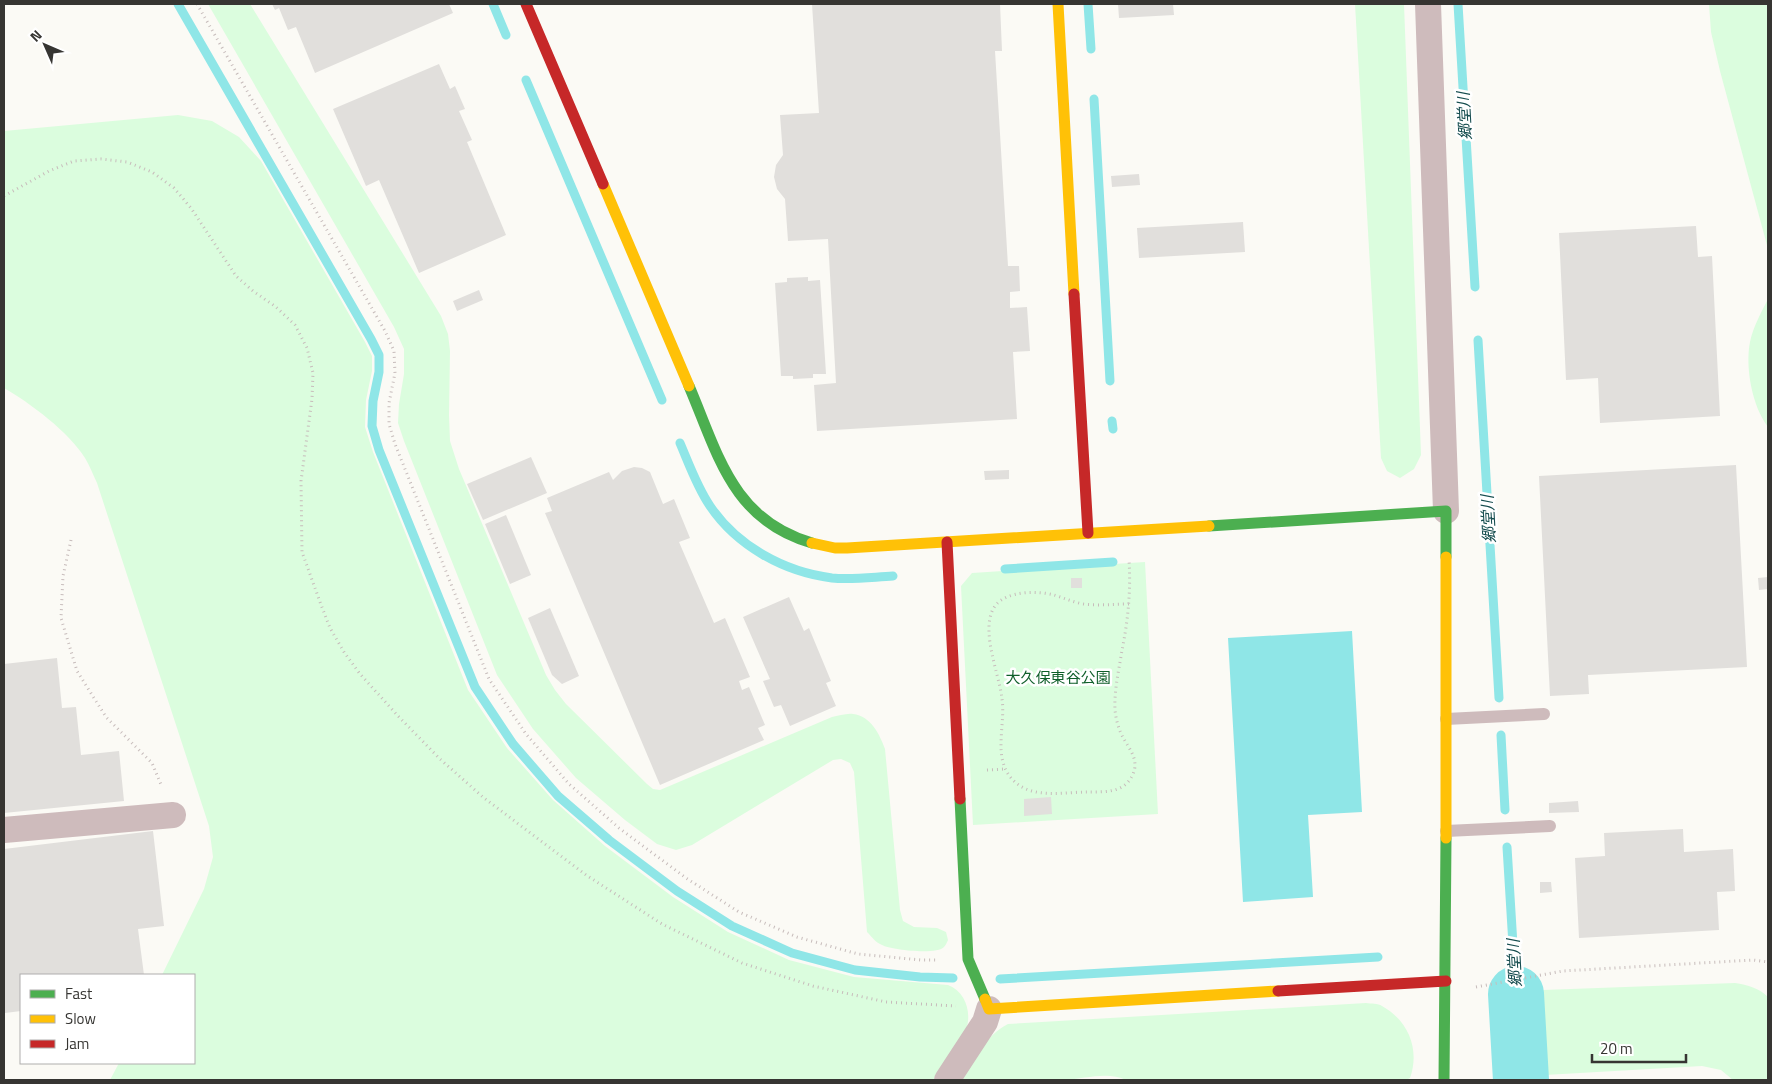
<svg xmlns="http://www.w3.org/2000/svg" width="1772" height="1084" font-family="'Titillium Web','Noto Sans JP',sans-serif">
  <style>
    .green { fill: #dbfdde }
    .water { fill: #8fe6e7 }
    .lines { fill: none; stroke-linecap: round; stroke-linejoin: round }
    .stream { stroke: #8fe6e7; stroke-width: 9 }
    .river { stroke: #8fe6e7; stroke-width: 56 }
    .building { fill: #e1dfdc }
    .path { stroke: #c7bcbb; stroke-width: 3; stroke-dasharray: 1 4; stroke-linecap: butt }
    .lane { stroke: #cebbbc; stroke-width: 12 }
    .street { stroke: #cebbbc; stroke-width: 26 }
    .fast { stroke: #4caf50; stroke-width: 11 }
    .slow { stroke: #ffc107; stroke-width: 11 }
    .jam { stroke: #c62828; stroke-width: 11 }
    .labels { text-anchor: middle; stroke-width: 5; stroke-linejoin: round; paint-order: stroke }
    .park-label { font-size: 15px; fill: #0f5f2a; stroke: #fff }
    .water-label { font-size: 16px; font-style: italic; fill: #164d4f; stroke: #fff }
  </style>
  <rect width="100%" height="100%" fill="#fbfaf5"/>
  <!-- green -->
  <g class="green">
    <path d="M208,4H250L441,316L448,334L450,351L449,415L450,441L459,469L546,675L555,690L566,704L647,784L653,789L660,790L832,717C838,716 847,713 853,714C871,716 880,735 885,749L900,910L903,921L914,927L937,928L946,932L948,940C947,942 946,945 944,947C937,955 891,950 882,945C875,942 872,937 867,932L854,772L850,763L841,759L833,760L692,845L676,850L657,844L625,820L576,778L533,729L497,675L404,441L398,423L399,404L404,374V349L394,327Z"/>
    <path d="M1355,4H1404L1421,455L1414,469L1400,478L1387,471L1381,458Z"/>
    <path d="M1709,4H1768V249L1720,71L1711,32Z"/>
    <path d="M178,115L212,121L239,137L261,161L365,342L372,356V371L366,400L365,427L373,452L468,690L507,748L553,800L605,846L673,897L728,932L789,960L854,977L948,985C966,992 972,1013 966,1030L933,1080H110L119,1063H194V975H162L204,889L213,857L209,826L97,483C93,475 90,466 85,458C69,432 30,403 4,388V131Z"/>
    <path d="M1768,299V427C1752,406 1745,367 1750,342C1753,327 1761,313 1768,299Z"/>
    <path d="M1145,562L1158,814L973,825L961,586L972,573Z"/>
    <path d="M1735,983C1748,985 1759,988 1768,997V1080H1733L1721,1070L1702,1066L1545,1075L1534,1070L1528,1060L1525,1008L1531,997L1543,990Z"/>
    <path d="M1366,1003C1371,1004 1378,1003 1382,1006C1409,1021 1420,1050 1410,1078L1406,1080H1126C1108,1071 1084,1079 1065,1080C1030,1082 995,1080 961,1080C974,1060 986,1035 1008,1024Z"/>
  </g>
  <!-- water -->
  <path class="water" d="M1352,631L1362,812L1308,815L1313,897L1243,902L1228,638Z"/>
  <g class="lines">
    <!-- stream -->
    <g class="stream">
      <path d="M178,4L371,339L379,355V372L373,401L372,426L379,450L475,687L513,744L558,796L609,840L677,891L732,926L792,953L855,970L920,977L953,978"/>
      <path d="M493,4L506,35"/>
      <path d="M1088,4L1091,49"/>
      <path d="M1458,4L1475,287"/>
      <path d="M526,80L662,400"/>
      <path d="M1094,99L1110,381"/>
      <path d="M1478,340L1499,698"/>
      <path d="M1112,421L1113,429"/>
      <path d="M680,443C689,464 697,487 710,506C737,546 784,572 832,578C852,580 873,577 893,576"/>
      <path d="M1005,569L1113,562"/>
      <path d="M1501,735L1505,810"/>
      <path d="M1507,847L1516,994"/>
      <path d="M1000,979L1378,957"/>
    </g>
    <!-- river -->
    <path class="river" d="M1516,994L1521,1080"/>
  </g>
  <!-- building -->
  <g class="building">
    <path d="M272,4H449L453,13L315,73L296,27L288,30L279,8L275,10Z"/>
    <path d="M812,4H1000L1002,51H995L1008,266H1019L1020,291L1010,292V308L1027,307L1030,351L1013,352L1017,419L817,431L814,385L836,383L828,239L788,241L785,199L777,189L774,177L776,165L783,155L780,115L819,113Z"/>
    <path d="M1118,4H1173L1174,15L1119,18Z"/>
    <path d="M439,64L450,89L455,86L465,109L459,111L472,140L467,142L506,235L419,273L379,180L366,186L333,109Z"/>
    <path d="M1139,174L1140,185L1112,187L1111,176Z"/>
    <path d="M1243,222L1245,252L1139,258L1137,228Z"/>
    <path d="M1696,226L1698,257L1712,256L1720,416L1600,423L1598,378L1566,380L1559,233Z"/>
    <path d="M808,277V281L820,280L826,374H813V378L793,379V376H781L775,283L787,282V278Z"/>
    <path d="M479,290L483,300L457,311L453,301Z"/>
    <path d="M531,457L547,493L483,520L467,484Z"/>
    <path d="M1736,465L1747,667L1588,675L1589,694L1550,696L1539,476Z"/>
    <path d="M634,467L642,468L650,472L663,504L674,499L690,538L679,542L714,623L725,618L750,677L739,681L742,690L749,687L765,725L758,728L764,740L660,785L545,513L552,511L547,498L609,472L613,480L622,471Z"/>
    <path d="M1009,470V479L985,480L984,471Z"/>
    <path d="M506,515L531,575L510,584L485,524Z"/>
    <path d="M1768,577V589L1759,590L1758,578Z"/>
    <rect x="1071" y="578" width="11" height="10"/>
    <path d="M789,597L804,631L809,628L831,681L826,683L836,706L790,726L781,705L774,707L763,681L770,679L743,617Z"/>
    <path d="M550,608L579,676L562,684L552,675L528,618Z"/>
    <path d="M57,658L62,708L76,707L81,755L119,751L124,801L4,813V664Z"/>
    <path d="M1051,797L1052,814L1024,816V799Z"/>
    <path d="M1578,801L1579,812L1549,813V803Z"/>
    <path d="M1683,829L1684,852L1733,849L1735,891L1717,892L1719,930L1579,938L1575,858L1605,856L1604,833Z"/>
    <path d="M153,831L164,926L138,929L144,975H21V1011L5,1013L4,849Z"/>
    <path d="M1540,882H1551L1552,892L1540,893Z"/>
  </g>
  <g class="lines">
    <!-- path -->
    <g class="path">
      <path d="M197,4L385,331L394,351L395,373L389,403V424L395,444L489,679L526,734L569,784L619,828L686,878L739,912L797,937L858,954L921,960H938"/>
      <path d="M4,196L49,171L74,161L101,159L127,162L152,172L174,188L191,208L236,276L253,291L276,307L295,325L307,348L313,373L312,399L301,481L302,552L320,602L330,628L344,652L360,674L399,717L440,759L484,798L586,875L662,924L742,963L813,986L886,1002L956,1006"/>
      <path d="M71,540L63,576L61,618L77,671L106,717L152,763L162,787"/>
      <path d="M1129,604C1113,604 1098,606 1083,604C1073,602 1064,598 1054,595C1039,591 1017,591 1003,599C973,616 1000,674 1002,699C1006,727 991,760 1015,782C1034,799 1064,792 1088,792C1105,792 1125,793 1133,774C1139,760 1130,750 1124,739C1119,731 1116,720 1115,710C1114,690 1119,670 1122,650C1128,621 1131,590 1129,560"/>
      <path d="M987,770L1005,769"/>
      <path d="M1476,987L1563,971L1753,960L1768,962"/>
    </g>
    <!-- lane -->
    <g class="lane">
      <path d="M1446,719L1544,714"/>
      <path d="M1446,831L1550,826"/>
    </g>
    <!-- street -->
    <g class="street">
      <path d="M1428,4L1446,511"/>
      <path d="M4,830L173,815"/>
      <path d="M947,1080L985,1022L989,1009"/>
    </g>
    <!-- fast -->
    <g class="fast">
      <path d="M689,386C718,454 732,520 812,543"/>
      <path d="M1209,526L1446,511V557"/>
      <path d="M960,799L968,959L985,999"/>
      <path d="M1444,1080L1446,838"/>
    </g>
    <!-- slow -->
    <g class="slow">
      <path d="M1058,4L1074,294"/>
      <path d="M603,184L689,386"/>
      <path d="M812,543L835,548H847L1209,526"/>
      <path d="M1446,557V838"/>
      <path d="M985,999L989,1009L1278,991"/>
    </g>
    <!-- jam -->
    <g class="jam">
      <path d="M526,4L603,184"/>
      <path d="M1074,294L1088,533"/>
      <path d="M947,542L960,799"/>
      <path d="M1278,991L1446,981"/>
    </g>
  </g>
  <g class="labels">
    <!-- park labels -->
    <g class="park-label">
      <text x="1058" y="683">大久保東谷公園</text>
    </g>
    <!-- water labels -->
    <g class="water-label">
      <text transform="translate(1464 116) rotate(-93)" y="6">郷堂川</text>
      <text transform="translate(1488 519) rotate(-93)" y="6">郷堂川</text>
      <text transform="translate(1514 963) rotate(-93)" y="6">郷堂川</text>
    </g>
  </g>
  <!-- border -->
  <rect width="1772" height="1084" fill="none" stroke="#363532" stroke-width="10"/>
  <!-- legend -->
  <rect x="20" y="974" width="175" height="90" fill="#ffffff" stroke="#afaead"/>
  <rect x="30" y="990" width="25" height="8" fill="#4caf50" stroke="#afaead"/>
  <text x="65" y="999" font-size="15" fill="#363532">Fast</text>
  <rect x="30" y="1015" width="25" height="8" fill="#ffc107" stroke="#afaead"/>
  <text x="65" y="1024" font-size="15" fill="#363532">Slow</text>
  <rect x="30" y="1040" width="25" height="8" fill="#c62828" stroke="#afaead"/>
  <text x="65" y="1049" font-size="15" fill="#363532">Jam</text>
  <!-- north arrow -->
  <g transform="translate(45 45) rotate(315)" stroke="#ffffff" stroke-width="4" paint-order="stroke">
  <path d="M0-4L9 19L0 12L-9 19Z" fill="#363532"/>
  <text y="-8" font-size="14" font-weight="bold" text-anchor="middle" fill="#363532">N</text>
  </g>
  <!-- scale -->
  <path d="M1592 1054v8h94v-8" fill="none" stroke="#363532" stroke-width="2.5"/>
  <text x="1600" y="1054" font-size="15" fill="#363532" stroke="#ffffff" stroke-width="4" paint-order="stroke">20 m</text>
</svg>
